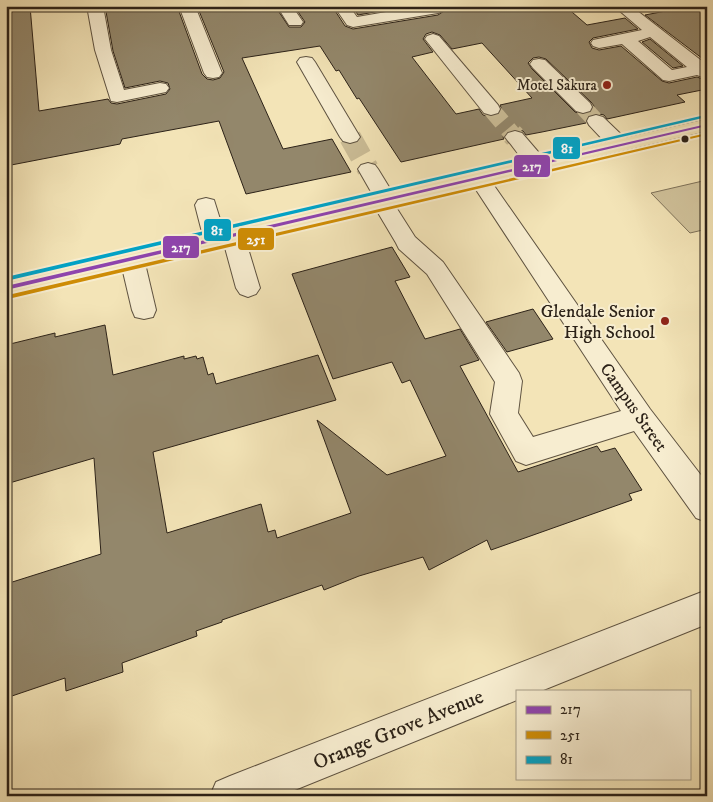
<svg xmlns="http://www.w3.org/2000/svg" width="713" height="802" font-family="'IM FELL DW Pica',serif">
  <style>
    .green { fill: #d1c39c; stroke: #7e725a }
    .building { fill: #93876b; stroke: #2c2218; fill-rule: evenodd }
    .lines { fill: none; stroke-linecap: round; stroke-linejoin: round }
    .minor-tunnel-far1 { stroke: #cbbd97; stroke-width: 17; stroke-dasharray: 17 9; stroke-linecap: butt }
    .minor-tunnel { stroke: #cbbd97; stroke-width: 22; stroke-dasharray: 22 11; stroke-linecap: butt }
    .minor-casing { stroke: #5e5240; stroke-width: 2 }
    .major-casing { stroke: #2c2218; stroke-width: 2 }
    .minor { fill: #f7edd0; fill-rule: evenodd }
    .major { fill: #f3e4b7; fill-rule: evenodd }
    .bus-1-casing { stroke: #f7edd0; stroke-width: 4 }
    .bus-2-casing { stroke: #f7edd0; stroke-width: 4 }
    .bus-3-casing { stroke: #f7edd0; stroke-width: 4 }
    .bus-1 { fill: #8e44ad; fill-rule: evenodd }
    .bus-2 { fill: #ce8c05; fill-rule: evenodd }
    .bus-3 { fill: #02a2c5; fill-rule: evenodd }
    .poi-dot { fill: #8f2418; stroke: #f7edd0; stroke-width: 2 }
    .bus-dot { fill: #2c2218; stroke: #f7edd0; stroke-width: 2 }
    .labels { text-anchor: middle; stroke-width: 4; stroke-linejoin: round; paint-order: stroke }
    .far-poi-label { font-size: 15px; fill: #2c2218; stroke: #f7edd0; text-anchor: end }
    .poi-label { font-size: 18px; fill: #2c2218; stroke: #f7edd0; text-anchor: end }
    .street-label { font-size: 18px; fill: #2c2218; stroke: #f7edd0 }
    .near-street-label { font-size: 21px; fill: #2c2218; stroke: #f7edd0 }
    .line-badge { stroke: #f7edd0; stroke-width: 2 }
    .badge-label { font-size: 14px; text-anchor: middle; font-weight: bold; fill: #fff }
  </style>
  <rect width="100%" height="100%" fill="#f3e4b7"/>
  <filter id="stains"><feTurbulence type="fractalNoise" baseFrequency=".004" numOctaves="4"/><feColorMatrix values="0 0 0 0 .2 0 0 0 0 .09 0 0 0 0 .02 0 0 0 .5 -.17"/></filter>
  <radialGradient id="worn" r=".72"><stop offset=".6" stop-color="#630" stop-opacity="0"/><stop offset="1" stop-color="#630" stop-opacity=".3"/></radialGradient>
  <!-- green -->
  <path class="green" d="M707,180V229L690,233L651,193Z"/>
  <!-- building -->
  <g class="building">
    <path d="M6,6H30L39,111L108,99L111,103L117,104L166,94L170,89L168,83L160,81L125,88L113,51L105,6H177L202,74L207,79L213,80L220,78L224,72L197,6H275L289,27H301L305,22L294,6H332L345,26L353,29L438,15L447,9V6H565L587,25L625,18L638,29L593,38L589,42L592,48L599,50L621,46L662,81L669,83L697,77L707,81V89L677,95L685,102L607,119L604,115L595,113L587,116L586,123L542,132L526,135L523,131L514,129L506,132L503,137L504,139L401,162L359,98L357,99L339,70L336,71L320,46L242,58L283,149L332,139L351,172L246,194L219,121L122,139L120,144L6,166ZM432,32L440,35L452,49L482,43L532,98L500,105L502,110L500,114L492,117L483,115L479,109L456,114L412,57L433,52L423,39L426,34ZM539,57L546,59L591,102L594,106L592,112L584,115L575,112L532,69L528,63L533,58Z"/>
    <path d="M352,6H408L358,15Z"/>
    <path d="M692,6H707V62L645,15Z"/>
    <path d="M650,39L683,66L673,68L642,42Z"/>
    <path d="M392,247L410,277L395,281L425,339L460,329L479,360L460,366L518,472L597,446L601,452L615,448L642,490L629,494L632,500L491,550L487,540L429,570L423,557L359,576L324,590L322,585L222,620V622L196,631L197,636L122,663L123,672L66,691L65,678L6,698V584L101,554L94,458L6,484V345L55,333V337L105,325L113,375L184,356V359L196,356L197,359L203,357L208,375L213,373L216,384L318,355L336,400L153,452L167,533L261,504L268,532L275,530L277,538L351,513L317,420L387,475L446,456L410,380L402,383L392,362L333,379L292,274Z"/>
    <path d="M533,309L553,339L507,352L486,322Z"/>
  </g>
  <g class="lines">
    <!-- minor-tunnel-far1 -->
    <g class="minor-tunnel-far1">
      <path d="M583,107L596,121"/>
      <path d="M491,109L513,135"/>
    </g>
    <!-- minor-tunnel -->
    <g class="minor-tunnel">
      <path d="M512,134L515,137"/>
      <path d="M350,137L368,169"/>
    </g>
    <defs>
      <g id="minor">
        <path d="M87,6H103L111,50L124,90L160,83L166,84L169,88L166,92L117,102L111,101L95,50Z"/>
        <path d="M179,6H195L222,73L219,77L213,78L207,77L204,73Z"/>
        <path d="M277,6H292L303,22L301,25H289Z"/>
        <path d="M334,6H349L357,17L421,6H444L446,8L443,11L438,13L353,27L347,25Z"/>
        <path d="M614,6H631L707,65V79L697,75L669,81L663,80L622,44L599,48L593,46L591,43L593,40L642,30ZM650,37L687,67L672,70L638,41Z"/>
        <path d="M433,34L439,36L498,105L500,109L498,113L491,115L484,113L425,39L427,36Z"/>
        <path d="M306,57L312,58L315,62L360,137L357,141L350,143L343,141L340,137L297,62L300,58Z"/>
        <path d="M539,59L545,60L590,103L592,107L590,111L583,113L576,111L533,68L530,64L533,60Z"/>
        <path d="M596,115L603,117L628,141L631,145L628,149C611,153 600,136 589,125L587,121L589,117Z"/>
        <path d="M515,131L522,133L546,161L549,165L546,169C528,174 519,153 508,141L505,137L508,133Z"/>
        <path d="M368,163L375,165L378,169L397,200L394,204L415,237L443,262L519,373L522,381L518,413L533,437L621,411L469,179L472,174L479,173L486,174L650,409L707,483V522L696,518L634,431L526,465L516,461L490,414L495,382L427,274L399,249L396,243L371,201L374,197L358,169L361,165Z"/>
        <path d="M206,198L214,200L224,232L233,227L241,230L244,235L260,288L256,294L248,297L240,294L236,288L224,244L215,248L207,245L204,240L195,205L198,200Z"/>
        <path d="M132,251L140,253L144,259L156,310L153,317L144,319L135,317L132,310L120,259L124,253Z"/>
        <path d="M707,590V624L541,691H517V700L280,796H210L216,782L230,776Z"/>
      </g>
      <path id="major" d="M707,119V131L6,297V279Z"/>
    </defs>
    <!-- minor casing -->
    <use href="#minor" class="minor-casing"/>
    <!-- major casing -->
    <use href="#major" class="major-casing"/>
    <!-- minor -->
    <use href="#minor" class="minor"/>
    <!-- major -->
    <use href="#major" class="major"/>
    <defs>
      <path id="bus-1" d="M707,124V126L6,290V286Z"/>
      <path id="bus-2" d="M707,133V135L8,299H6V295H8Z"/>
      <path id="bus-3" d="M705,115H707V117L6,281V277Z"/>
    </defs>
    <!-- bus-1 casing -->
    <use href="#bus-1" class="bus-1-casing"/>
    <!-- bus-2 casing -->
    <use href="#bus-2" class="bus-2-casing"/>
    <!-- bus-3 casing -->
    <use href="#bus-3" class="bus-3-casing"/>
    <!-- bus-1 -->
    <use href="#bus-1" class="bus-1"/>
    <!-- bus-2 -->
    <use href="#bus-2" class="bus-2"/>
    <!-- bus-3 -->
    <use href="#bus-3" class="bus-3"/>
  </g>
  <!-- markers -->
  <g class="poi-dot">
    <circle cx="607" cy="85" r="5"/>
    <circle cx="665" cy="321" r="5"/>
  </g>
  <circle class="bus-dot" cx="685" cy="139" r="4.5"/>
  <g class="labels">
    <!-- far-poi labels -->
    <g class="far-poi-label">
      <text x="597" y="90">Motel Sakura</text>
    </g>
    <!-- poi labels -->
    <g class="poi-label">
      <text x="655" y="317">Glendale Senior<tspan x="655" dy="21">High School</tspan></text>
    </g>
    <!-- street labels -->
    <g class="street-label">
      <text transform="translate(634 407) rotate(55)" y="6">Campus Street</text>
    </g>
    <!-- near-street labels -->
    <g class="near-street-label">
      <text transform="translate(398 729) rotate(-22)" y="7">Orange Grove Avenue</text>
    </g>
  </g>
  <g class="line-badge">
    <rect x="552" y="136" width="29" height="24" rx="5" fill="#02a2c5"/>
    <rect x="513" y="154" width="38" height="24" rx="5" fill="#8e44ad"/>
    <rect x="203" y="218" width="29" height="24" rx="5" fill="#02a2c5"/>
    <rect x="237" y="227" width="38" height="24" rx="5" fill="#ce8c05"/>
    <rect x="162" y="235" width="38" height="24" rx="5" fill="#8e44ad"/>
  </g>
  <g class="badge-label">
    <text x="567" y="153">81</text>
    <text x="532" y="171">217</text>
    <text x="217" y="235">81</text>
    <text x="256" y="244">251</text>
    <text x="181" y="252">217</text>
  </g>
  <!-- margin -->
  <rect width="713" height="802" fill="none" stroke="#f3e4b7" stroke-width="25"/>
  <rect x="8" y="8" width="698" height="787" fill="none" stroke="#2c2218" stroke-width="2.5"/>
  <rect x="12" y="12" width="688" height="777" fill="none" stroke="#2c2218"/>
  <!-- legend -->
  <rect x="516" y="690" width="175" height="90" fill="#f7edd0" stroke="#a69c86"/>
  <rect x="526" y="706" width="25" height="8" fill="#8e44ad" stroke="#a69c86"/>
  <text x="560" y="714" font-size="15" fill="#2c2218">217</text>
  <rect x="526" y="731" width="25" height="8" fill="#ce8c05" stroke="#a69c86"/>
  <text x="560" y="740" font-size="15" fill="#2c2218">251</text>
  <rect x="526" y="756" width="25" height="8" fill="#02a2c5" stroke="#a69c86"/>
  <text x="560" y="764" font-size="15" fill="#2c2218">81</text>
  <rect width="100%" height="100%" filter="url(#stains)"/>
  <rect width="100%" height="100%" fill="url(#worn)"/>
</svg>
